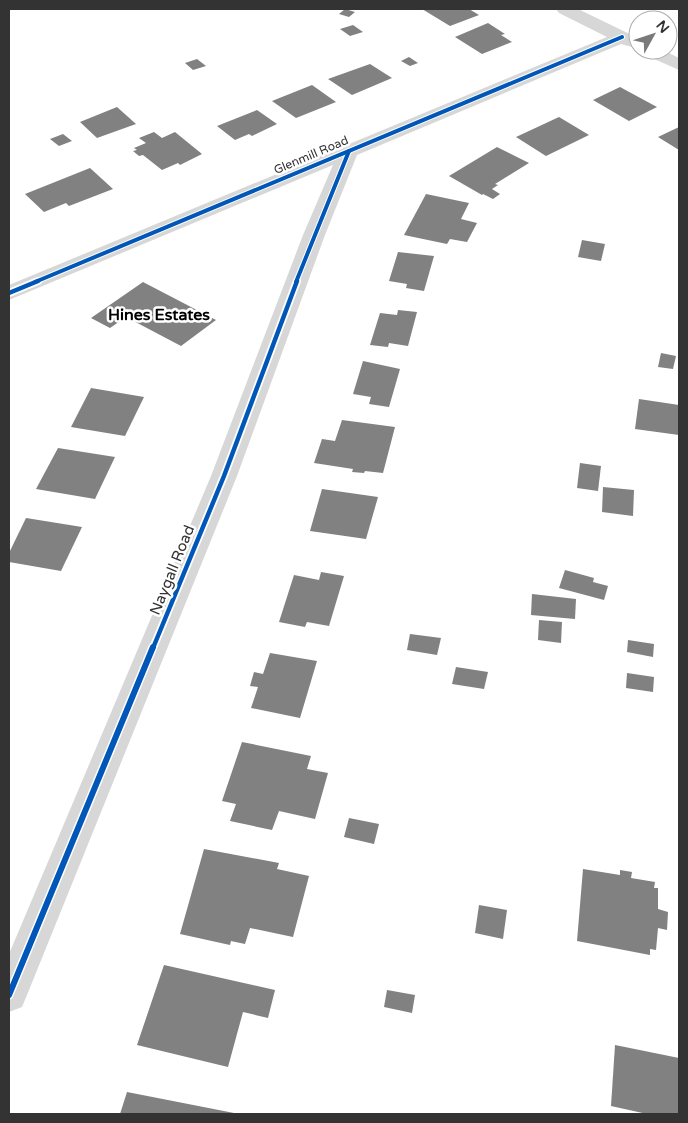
<svg xmlns="http://www.w3.org/2000/svg" width="688" height="1123" font-family="'Varela Round',sans-serif">
  <style>
    .building { fill: #818181 }
    .lines { fill: none; stroke-linecap: round; stroke-linejoin: round }
    .minor { fill: #d7d7d7; fill-rule: evenodd }
    .cycleway-far2-casing { stroke: #fff; stroke-width: 6 }
    .cycleway-far1-casing { stroke: #fff; stroke-width: 8 }
    .cycleway-casing { stroke: #fff; stroke-width: 9 }
    .cycleway-far2 { stroke: #0057b8; stroke-width: 4 }
    .cycleway-far1 { stroke: #0057b8; stroke-width: 4.5 }
    .cycleway { stroke: #0057b8; stroke-width: 6 }
    .labels { text-anchor: middle; stroke-width: 5; stroke-linejoin: round; paint-order: stroke }
    .far-street-label { font-size: 12px; fill: #333; stroke: #fff }
    .street-label { font-size: 15px; fill: #333; stroke: #fff }
    .neighbourhood-label { font-size: 16px; font-weight: bold; fill: #000; stroke: #fff }
  </style>
  <rect width="100%" height="100%" fill="#fff"/>
  <!-- building -->
  <g class="building">
    <path d="M345,9L355,12L349,17L339,14Z"/>
    <path d="M422,9H469L479,15L450,26Z"/>
    <path d="M488,23L505,34L501,35L512,42L482,54L455,37Z"/>
    <path d="M353,25L363,32L350,36L340,29Z"/>
    <path d="M409,57L418,63L410,66L401,61Z"/>
    <path d="M197,59L206,66L193,70L185,63Z"/>
    <path d="M370,64L392,78L352,95L328,79Z"/>
    <path d="M312,85L336,102L296,118L272,101Z"/>
    <path d="M620,87L657,107L629,121L593,100Z"/>
    <path d="M117,107L136,124L97,138L80,122Z"/>
    <path d="M257,110L277,124L252,136L249,134L235,140L217,126Z"/>
    <path d="M559,117L589,135L546,156L516,137Z"/>
    <path d="M679,127V150L658,137Z"/>
    <path d="M154,132L162,138L175,132L202,154L180,165L178,163L162,170L143,155L139,156L133,151L137,150L134,148L146,143L139,138Z"/>
    <path d="M63,134L72,141L59,146L50,139Z"/>
    <path d="M497,147L529,163L495,184L498,185L492,189L500,194L493,199L483,194L482,195L449,176Z"/>
    <path d="M90,168L113,189L69,206L66,203L44,212L25,194Z"/>
    <path d="M426,194L469,203L461,219L477,223L467,242L450,239L447,244L404,235Z"/>
    <path d="M582,240L605,244L601,261L578,257Z"/>
    <path d="M398,252L434,256L424,291L406,288L407,284L389,281Z"/>
    <path d="M143,282L216,320L181,346L126,317L110,328L91,318Z"/>
    <path d="M398,310L417,312L408,346L389,343L388,347L370,345L380,313L397,315Z"/>
    <path d="M661,353L676,356L673,369L658,367Z"/>
    <path d="M363,361L400,369L389,407L369,404L371,397L353,394Z"/>
    <path d="M91,388L144,397L125,436L71,427Z"/>
    <path d="M639,399L679,405V435L635,429Z"/>
    <path d="M342,420L395,427L383,473L365,471L364,473L352,472L353,469L314,463L322,439L335,441Z"/>
    <path d="M58,448L115,457L95,499L36,489Z"/>
    <path d="M580,463L601,466L598,491L577,488Z"/>
    <path d="M603,487L634,490L633,516L602,512Z"/>
    <path d="M322,489L378,497L366,539L310,531Z"/>
    <path d="M26,518L82,527L61,571L9,562V553Z"/>
    <path d="M565,570L594,578L593,582L608,586L604,600L559,588Z"/>
    <path d="M321,572L344,576L329,626L307,622L305,627L279,622L294,575L319,580Z"/>
    <path d="M532,594L576,599L575,619L531,615Z"/>
    <path d="M539,620L562,622L561,643L538,640Z"/>
    <path d="M410,634L441,638L437,655L407,650Z"/>
    <path d="M628,640L654,644L653,657L627,652Z"/>
    <path d="M270,653L317,661L300,718L251,708L258,687L250,686L254,672L263,674Z"/>
    <path d="M456,667L488,672L484,689L452,684Z"/>
    <path d="M627,673L654,677L653,692L626,688Z"/>
    <path d="M242,742L311,756L307,769L328,773L315,819L279,811L272,830L230,821L236,804L222,801Z"/>
    <path d="M349,818L379,824L374,844L344,837Z"/>
    <path d="M204,849L279,863L277,869L309,876L293,937L250,928L245,944L231,941L230,945L180,934Z"/>
    <path d="M583,869L620,875V870L632,872L631,878L655,882L654,888H658V909L668,912L667,930L658,928L656,950L650,949V955L577,941Z"/>
    <path d="M479,905L507,910L503,939L475,933Z"/>
    <path d="M164,965L275,990L268,1018L243,1012L228,1067L137,1045Z"/>
    <path d="M387,990L415,995L412,1013L384,1007Z"/>
    <path d="M615,1045L679,1058V1114H647L611,1106Z"/>
    <path d="M127,1092L234,1113V1114H120Z"/>
  </g>
  <g class="lines">
    <!-- minor -->
    <g class="minor">
      <path d="M556,9H578L638,38V46L632,47L621,44L357,155L325,235L237,476L27,995L22,1007L9,1012V954L211,476L303,235L333,165L9,300V285L607,37L559,13Z"/>
      <path d="M640,50H663L679,58V70L643,54Z"/>
    </g>
    <defs>
      <g id="cycleway-far2">
        <path d="M35,282L622,37"/>
        <path d="M296,282L349,151"/>
      </g>
      <g id="cycleway-far1">
        <path d="M9,293L38,281"/>
        <path d="M153,648L224,476L297,281"/>
      </g>
      <path id="cycleway" d="M9,995L153,647"/>
    </defs>
    <!-- cycleway-far2 casing -->
    <use href="#cycleway-far2" class="cycleway-far2-casing"/>
    <!-- cycleway-far1 casing -->
    <use href="#cycleway-far1" class="cycleway-far1-casing"/>
    <!-- cycleway casing -->
    <use href="#cycleway" class="cycleway-casing"/>
    <!-- cycleway-far2 -->
    <use href="#cycleway-far2" class="cycleway-far2"/>
    <!-- cycleway-far1 -->
    <use href="#cycleway-far1" class="cycleway-far1"/>
    <!-- cycleway -->
    <use href="#cycleway" class="cycleway"/>
  </g>
  <g class="labels">
    <!-- far-street labels -->
    <g class="far-street-label">
      <text transform="translate(311 155) rotate(-23)" y="4">Glenmill Road</text>
    </g>
    <!-- street labels -->
    <g class="street-label">
      <text transform="translate(172 570) rotate(-68)" y="5">Naygall Road</text>
    </g>
    <!-- neighbourhood labels -->
    <g class="neighbourhood-label">
      <text x="159" y="320">Hines Estates</text>
    </g>
  </g>
  <!-- border -->
  <rect width="688" height="1123" fill="none" stroke="#333333" stroke-width="20"/>
  <!-- north arrow -->
  <g transform="translate(653 35) rotate(50)"><circle r="24" fill="#ffffff" stroke="#adadad"/>
  <path d="M0-4L9 19L0 12L-9 19Z" fill="#7a7a7a"/>
  <text y="-8" font-size="14" font-weight="bold" text-anchor="middle" fill="#333333">N</text>
  </g>
</svg>
